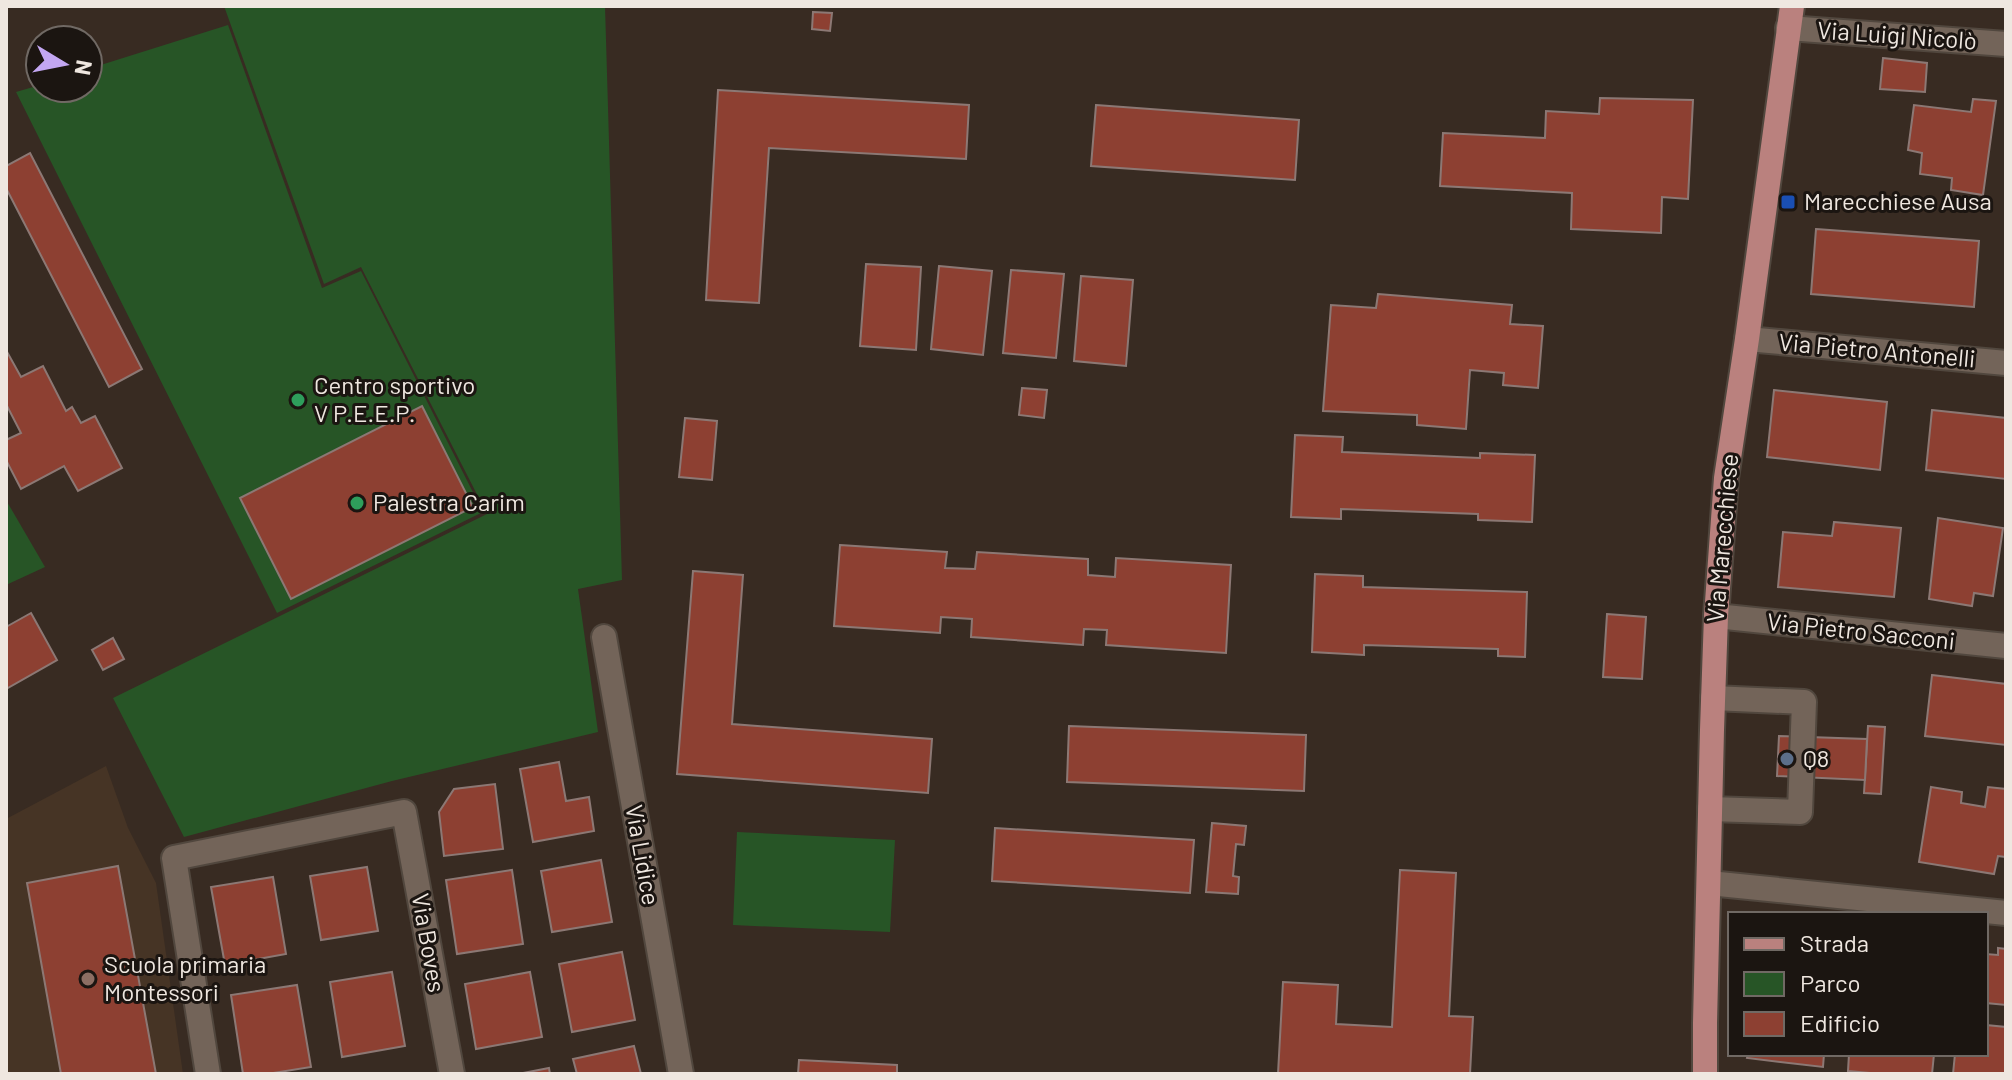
<svg xmlns="http://www.w3.org/2000/svg" width="2012" height="1080" font-family="Barlow,sans-serif">
  <style>
    .built { fill: #463425 }
    .green { fill: #275526 }
    .building { fill: #8d4032; stroke: #8c7874; stroke-width: 2 }
    .lines { fill: none; stroke-linecap: round; stroke-linejoin: round }
    .minor-casing { stroke: #51473e; stroke-width: 28 }
    .major-casing { stroke: #51473e; stroke-width: 28 }
    .minor { stroke: #736459; stroke-width: 24 }
    .major { stroke: #ba817e; stroke-width: 24 }
    .transit-dot { fill: #1a4fb4; stroke: #1b1511; stroke-width: 3 }
    .leisure-dot { fill: #2e9e5b; stroke: #1b1511; stroke-width: 3 }
    .service-dot { fill: #5c6f8a; stroke: #1b1511; stroke-width: 3 }
    .education-dot { fill: #8d6e63; stroke: #1b1511; stroke-width: 3 }
    .labels { text-anchor: middle; stroke-width: 6; stroke-linejoin: round; paint-order: stroke }
    .street-label { font-size: 24px; fill: #efe7e0; stroke: #1b1511 }
    .poi-label { font-size: 24px; fill: #efe7e0; stroke: #1b1511; text-anchor: start }
  </style>
  <rect width="100%" height="100%" fill="#382b22"/>
  <!-- built -->
  <path class="built" d="M106,766L128,828L156,883L183,1074H6V819Z"/>
  <!-- green -->
  <g class="green">
    <path d="M224,6H605L622,580L578,589L598,732L392,781L184,837L113,698L487,514L361,267L324,284Z"/>
    <path d="M228,25L322,288L361,271L483,512L277,613L16,92L40,85V88H88V69Z"/>
    <path d="M6,500L45,567L6,585Z"/>
    <path d="M737,832L895,840L890,932L733,925Z"/>
  </g>
  <!-- building -->
  <g class="building">
    <path d="M813,12L832,13L830,31L812,29Z"/>
    <path d="M1883,58L1927,63L1925,92L1880,89Z"/>
    <path d="M718,90L969,105L966,159L769,148L759,303L706,300Z"/>
    <path d="M1600,98L1693,100L1688,199L1662,197L1661,233L1571,229L1572,193L1440,186L1443,133L1545,138L1546,111L1599,114Z"/>
    <path d="M1973,99L1996,101L1983,195L1951,190L1952,178L1920,174L1922,153L1908,150L1914,105L1971,112Z"/>
    <path d="M1096,105L1299,120L1295,180L1091,166Z"/>
    <path d="M30,153L142,369L109,387L6,188V166Z"/>
    <path d="M1816,229L1979,241L1974,307L1811,294Z"/>
    <path d="M866,264L921,267L916,350L860,346Z"/>
    <path d="M939,266L992,271L983,355L931,349Z"/>
    <path d="M1011,270L1064,274L1056,358L1003,353Z"/>
    <path d="M1081,276L1133,280L1126,366L1074,361Z"/>
    <path d="M1378,294L1512,305L1510,324L1543,326L1538,388L1503,385L1504,373L1470,370L1466,429L1417,425V415L1323,411L1331,305L1376,308Z"/>
    <path d="M6,350L21,377L43,366L66,411L72,407L81,423L95,416L122,468L78,491L64,466L21,489L6,460V440L21,433L6,404Z"/>
    <path d="M1022,388L1047,390L1044,418L1019,415Z"/>
    <path d="M1774,390L1887,402L1880,470L1767,457Z"/>
    <path d="M422,406L473,507L291,599L240,498Z"/>
    <path d="M1932,410L2006,418V479L1926,470Z"/>
    <path d="M685,418L717,421L712,480L679,477Z"/>
    <path d="M1295,435L1343,437L1342,452L1480,458V453L1535,455L1532,522L1478,520V514L1341,509V519L1291,517Z"/>
    <path d="M1938,518L2003,528L1993,596L1974,593L1972,606L1929,599Z"/>
    <path d="M1834,522L1901,528L1894,597L1778,587L1783,532L1832,536Z"/>
    <path d="M840,545L947,552L945,568L975,569L977,552L1088,559V575L1115,577L1116,558L1231,565L1226,653L1106,645L1107,630L1084,629L1083,645L971,637L972,619L941,617L940,633L834,626Z"/>
    <path d="M693,571L743,575L732,724L932,739L928,793L677,774Z"/>
    <path d="M1315,574L1363,576V587L1527,592L1525,657L1498,656V649L1364,645V655L1312,652Z"/>
    <path d="M31,613L57,660L6,689V627Z"/>
    <path d="M1607,614L1646,617L1642,679L1603,677Z"/>
    <path d="M113,638L124,659L103,670L92,650Z"/>
    <path d="M1932,675L2006,684V745L1925,736Z"/>
    <path d="M1069,726L1306,735L1304,791L1067,782Z"/>
    <path d="M1868,726L1885,727L1881,794L1864,793Z"/>
    <path d="M1779,736L1867,739L1865,780L1777,776Z"/>
    <path d="M559,762L566,801L589,797L594,831L533,842L520,769Z"/>
    <path d="M495,784L503,849L444,856L439,812L454,789Z"/>
    <path d="M1931,787L1962,792L1961,803L1985,807L1988,787L2006,789V857L1998,856L1994,874L1919,862Z"/>
    <path d="M1212,823L1246,826L1244,845L1236,844L1233,876L1239,877L1238,894L1206,892Z"/>
    <path d="M995,828L1194,840L1190,893L992,881Z"/>
    <path d="M601,860L612,922L552,932L541,871Z"/>
    <path d="M118,866L156,1074H61L27,883Z"/>
    <path d="M367,867L378,931L321,940L310,876Z"/>
    <path d="M512,870L523,944L457,954L446,880Z"/>
    <path d="M1400,870L1456,873L1449,1016L1473,1017L1470,1074H1278L1283,982L1338,985L1336,1024L1392,1027Z"/>
    <path d="M273,877L286,954L225,965L211,887Z"/>
    <path d="M1998,948L2006,949V1005L1986,1003V954L1998,955Z"/>
    <path d="M622,952L635,1020L572,1032L559,964Z"/>
    <path d="M392,972L405,1046L342,1057L330,982Z"/>
    <path d="M530,972L542,1037L476,1049L465,984Z"/>
    <path d="M297,985L311,1067L267,1074H243L231,995Z"/>
    <path d="M1986,1025L2006,1027V1074H1953L1955,1054H1986Z"/>
    <path d="M634,1046L641,1074H577L573,1059Z"/>
    <path d="M1748,1054H1824L1823,1067L1747,1058Z"/>
    <path d="M1849,1054H1934L1932,1074H1881L1848,1071Z"/>
    <path d="M799,1060L897,1065V1074H798Z"/>
    <path d="M549,1068L550,1074H518Z"/>
  </g>
  <g class="lines">
    <defs>
      <g id="minor">
        <path d="M1788,28L2006,44"/>
        <path d="M1747,339L2006,363"/>
        <path d="M1716,616L2006,646"/>
        <path d="M604,637L681,1074"/>
        <path d="M1710,809L1800,812L1804,702L1713,698"/>
        <path d="M1709,883L2006,913"/>
        <path d="M208,1074L174,858L404,812L452,1074"/>
      </g>
      <path id="major" d="M1705,1074V1023L1712,730L1716,616L1726,478L1747,339L1792,6"/>
    </defs>
    <!-- minor casing -->
    <use href="#minor" class="minor-casing"/>
    <!-- major casing -->
    <use href="#major" class="major-casing"/>
    <!-- minor -->
    <use href="#minor" class="minor"/>
    <!-- major -->
    <use href="#major" class="major"/>
  </g>
  <!-- markers -->
  <rect class="transit-dot" x="1780" y="194" width="16" height="16" rx="4"/>
  <g class="leisure-dot">
    <circle cx="298" cy="400" r="8"/>
    <circle cx="357" cy="503" r="8"/>
  </g>
  <circle class="service-dot" cx="1787" cy="759" r="8"/>
  <circle class="education-dot" cx="88" cy="979" r="8"/>
  <g class="labels">
    <!-- street labels -->
    <g class="street-label">
      <text transform="translate(1897 36) rotate(4)" y="8">Via Luigi Nicolò</text>
      <text transform="translate(1877 351) rotate(5)" y="8">Via Pietro Antonelli</text>
      <text transform="translate(1723 538) rotate(-85)" y="8">Via Marecchiese</text>
      <text transform="translate(1861 632) rotate(6)" y="8">Via Pietro Sacconi</text>
      <text transform="translate(642 855) rotate(80)" y="8">Via Lidice</text>
      <text transform="translate(428 943) rotate(80)" y="8">Via Boves</text>
    </g>
    <!-- poi labels -->
    <g class="poi-label">
      <text x="1804" y="210">Marecchiese Ausa</text>
      <text x="314" y="394">Centro sportivo<tspan x="314" dy="28">V P.E.E.P.</tspan></text>
      <text x="373" y="511">Palestra Carim</text>
      <text x="1803" y="767">Q8</text>
      <text x="104" y="973">Scuola primaria<tspan x="104" dy="28">Montessori</tspan></text>
    </g>
  </g>
  <!-- border -->
  <rect width="2012" height="1080" fill="none" stroke="#efe7e0" stroke-width="16"/>
  <!-- legend -->
  <rect x="1728" y="912" width="260" height="144" fill="#1b1511" stroke="#706964" stroke-width="2"/>
  <rect x="1744" y="938" width="40" height="12" fill="#ba817e" stroke="#706964" stroke-width="2"/>
  <text x="1800" y="952" font-size="24" fill="#efe7e0">Strada</text>
  <rect x="1744" y="972" width="40" height="24" fill="#275526" stroke="#706964" stroke-width="2"/>
  <text x="1800" y="992" font-size="24" fill="#efe7e0">Parco</text>
  <rect x="1744" y="1012" width="40" height="24" fill="#8d4032" stroke="#706964" stroke-width="2"/>
  <text x="1800" y="1032" font-size="24" fill="#efe7e0">Edificio</text>
  <!-- north arrow -->
  <g transform="translate(64 64) rotate(100)"><circle r="38" fill="#1b1511" stroke="#706964" stroke-width="2"/>
  <path d="M0-6L14 30L0 20L-14 30Z" fill="#c3a7f2"/>
  <text y="-12" font-size="22" font-weight="bold" text-anchor="middle" fill="#efe7e0">N</text>
  </g>
</svg>
